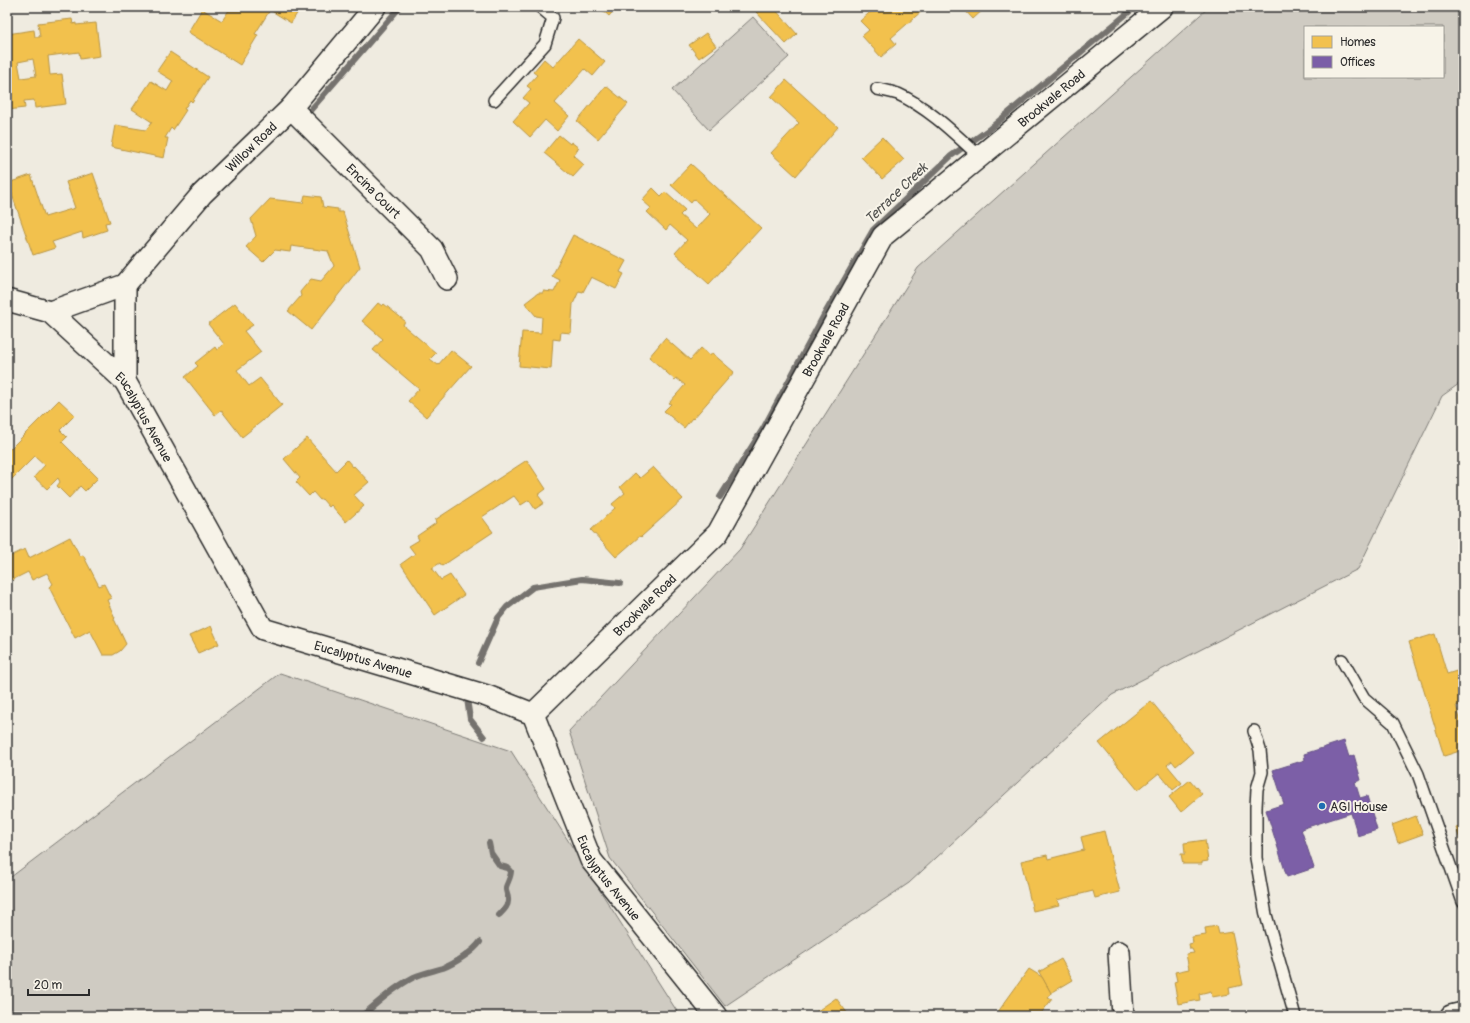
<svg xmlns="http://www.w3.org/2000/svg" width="1470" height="1023" font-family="Pangolin,sans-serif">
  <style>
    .green { fill: #cfcbc2; stroke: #7d7b76; fill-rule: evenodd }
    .homes { fill: #f2c14e; stroke: #b69444; fill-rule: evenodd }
    .offices { fill: #7b5ea7; stroke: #634f82 }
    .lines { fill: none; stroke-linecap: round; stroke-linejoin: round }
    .stream { stroke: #74726e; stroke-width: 6 }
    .lane-casing { stroke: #2b2b2b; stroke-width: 14 }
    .street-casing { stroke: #2b2b2b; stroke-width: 24 }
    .lane { stroke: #f7f3e8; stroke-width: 11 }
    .street { stroke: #f7f3e8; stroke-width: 21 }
    .poi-dot { fill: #1f6fb2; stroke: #f7f3e8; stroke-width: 1.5 }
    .labels { text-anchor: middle; stroke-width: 4; stroke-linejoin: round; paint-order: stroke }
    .street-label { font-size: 13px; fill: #2b2b2b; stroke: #f7f3e8 }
    .poi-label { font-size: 13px; fill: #2b2b2b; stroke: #f7f3e8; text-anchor: start }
    .water-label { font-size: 14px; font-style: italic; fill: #555552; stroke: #f7f3e8 }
  </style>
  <rect width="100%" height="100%" fill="#efebe0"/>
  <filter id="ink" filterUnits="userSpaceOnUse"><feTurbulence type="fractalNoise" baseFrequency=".025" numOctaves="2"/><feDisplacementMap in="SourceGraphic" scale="8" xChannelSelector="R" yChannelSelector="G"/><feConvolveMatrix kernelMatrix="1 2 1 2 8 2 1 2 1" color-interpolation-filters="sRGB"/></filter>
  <g filter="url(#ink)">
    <!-- green -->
    <g class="green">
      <path d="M1209,7H1463V381L1442,396L1358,569L1112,695L909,883L725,1006L610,858L569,731L740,549L918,268ZM1305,27H1443V77H1305Z"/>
      <path d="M753,17L789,57L709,130L672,90Z"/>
      <path d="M280,673L511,751L680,1016H7V880Z"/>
    </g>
    <!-- homes -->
    <g class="homes">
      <path d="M231,7H301L291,23L270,10L255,34L258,35L240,65L188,32L202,9L222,21Z"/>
      <path d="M599,7H617L609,16Z"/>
      <path d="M761,7H773L797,34L786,44L756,12Z"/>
      <path d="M876,7H921L923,10L891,38L896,44L881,57L862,36L869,30L860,21Z"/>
      <path d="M962,7H986L973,19Z"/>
      <path d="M72,19L73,24L76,23V25L96,23L100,56L80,59L79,52L48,56L50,75L62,74L66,104L35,108L34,100L24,101L25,108L7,110V73L11,72L7,46V34L34,30L35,37H40L38,23ZM33,59L36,76L21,78L18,62Z"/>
      <path d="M706,33L716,46L699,58L689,45Z"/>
      <path d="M578,39L605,62L593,76L585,69L555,103L569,116L557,131L545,120L530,137L513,121L529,103L523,98L531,89L527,86L537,75L533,72L544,59L553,67Z"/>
      <path d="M170,52L208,77L192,102L190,100L184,109L186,110L173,130L171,128L165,138H168L164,158L111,147L115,125L146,130L152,122L132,109L151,81L167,91L173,81L157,71Z"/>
      <path d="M786,80L838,127L796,176L771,153L799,123L771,97Z"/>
      <path d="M606,86L628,104L598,139L577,121Z"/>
      <path d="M559,135L570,144L571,142L579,148L573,155L584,165L573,177L544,153Z"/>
      <path d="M882,137L904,160L882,179L861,157Z"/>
      <path d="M691,164L761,228L709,284L675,253L687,240L670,225L666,230L647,212L651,208L642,200L653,188L661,196L665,192L685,210L680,215L696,229L710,214L694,199L691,203L671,185Z"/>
      <path d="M93,173L110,222L105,223L107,230L83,238L82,232L52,242L55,248L33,255L8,183L31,175L45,217L75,208L66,182Z"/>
      <path d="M305,195L321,197L323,207L338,209V212H343L360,267L311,330L288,311L301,296L300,292L311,279L321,281L334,266L328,251L291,246L290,252L275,250L263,262L246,247L256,236L251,219L270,199L303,203Z"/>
      <path d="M573,235L626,261L620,272L624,274L616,289L591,277L583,292L579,291L573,304L571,333L561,332L560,340L553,339L551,369L519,366L522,332L541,333L542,317L536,316L525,303L538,293H543V291L554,292L560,280L552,276Z"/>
      <path d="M235,303L253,325L244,331L261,352L237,370L249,386L260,378L282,405L242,437L221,410L215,415L185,377L198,366L195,363L215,347L217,350L224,344L208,324Z"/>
      <path d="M378,303L382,306L384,304L405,321L403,325L436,353L430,359L438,365L451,350L471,366L426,417L408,401L419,389L373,350L383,339L362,321Z"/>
      <path d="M665,338L690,360L701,348L710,356L712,353L734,372L693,419L692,418L684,428L664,411L671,404L669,403L685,385L676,378L675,380L649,357Z"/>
      <path d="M59,400L75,415L60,430L67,437L62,442L98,478L85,491L80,486L69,498L57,486L60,482L58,478L47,489L34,477L45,465L35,456L10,481L7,478V452Z"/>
      <path d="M307,438L336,471L347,460L353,467L354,466L369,482L354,495L364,506L346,522L331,505L329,507L322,499L320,500L313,492L309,496L296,482L300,478L284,459Z"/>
      <path d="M527,460L546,489L538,495L544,503L535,509L529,500L521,505L514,496L482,517L493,532L442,566L440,563L432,568L441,580L450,575L464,595L435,615L401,564L415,554L409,546L419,540L417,536L436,523L435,520Z"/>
      <path d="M653,467L683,499L641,537L640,536L616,557L591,530L615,508L612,504L625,493L620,487L635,473L640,478Z"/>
      <path d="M70,537L80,556L83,555L99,586L104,584L111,598L107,600L115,618L114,619L126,644L120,651L113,655H103L90,630L75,638L49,587L53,584L47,573L32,580L28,572L12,580L7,571V558L25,549L29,558Z"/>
      <path d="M211,626L219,644L198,653L189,636Z"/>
      <path d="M1435,634L1447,674L1463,669V704L1456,706L1463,727V750L1444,756L1409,642Z"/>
      <path d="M1151,701L1193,752L1176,766L1172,761L1167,765L1182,783L1173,790L1159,773L1138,790L1099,743Z"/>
      <path d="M1190,780L1202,794L1181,812L1169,797Z"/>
      <path d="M1416,816L1423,834L1398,843L1392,825Z"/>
      <path d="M1463,826V848L1456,828Z"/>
      <path d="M1104,831L1120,892L1095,898L1093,891L1057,900L1059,905L1033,911L1021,861L1047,855L1048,859L1084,850L1081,837Z"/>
      <path d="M1205,840L1208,861L1202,862V864H1183L1181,854H1185L1184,843Z"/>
      <path d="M1217,926L1219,934L1232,932L1243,985L1229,988L1230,994L1212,997L1211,991L1199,994L1200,1000L1178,1004L1174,982L1177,981L1175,972L1189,969L1186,954L1194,953L1192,949H1190L1189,944L1193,943L1192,937L1206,935L1205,928Z"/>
      <path d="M1061,959L1073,980L1051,993L1039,972Z"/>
      <path d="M1029,969L1042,977L1051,993L1048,997L1052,999L1039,1016H995Z"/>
      <path d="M836,998L848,1014L845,1016H814L813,1014Z"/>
    </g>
    <!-- offices -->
    <path class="offices" d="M1344,741L1349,757L1354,755L1361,780L1355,782L1360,798L1367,796L1377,830L1358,836L1351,813L1301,829L1314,868L1287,877L1266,810L1284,804L1273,770L1305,760L1304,754Z"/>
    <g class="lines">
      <!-- stream -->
      <g class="stream">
        <path d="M308,113L400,7"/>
        <path d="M720,497L764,427L824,315L873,230L951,156L988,130L1135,7"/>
        <path d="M478,663L498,618L507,607L533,587L582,579L620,583"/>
        <path d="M467,699L470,719L484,737"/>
        <path d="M489,843L491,853L500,866L508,868L511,871C511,877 508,881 506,887C505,892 508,894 508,899C509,906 503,911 499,915"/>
        <path d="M362,1016C378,1002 395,987 414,977C423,973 433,971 443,968C454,964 474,951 480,942"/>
      </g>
      <defs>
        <g id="lane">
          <path d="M877,89C884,90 891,92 898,94C929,108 955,134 980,157"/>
          <path d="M494,100L545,44L553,18L540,7"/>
          <path d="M1342,660L1364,698L1393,723L1418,774L1463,902"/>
          <path d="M1254,731L1260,750L1262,772L1257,789L1256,807V858L1266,915L1295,1016"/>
        </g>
        <g id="street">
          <path id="s1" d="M291,108L432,249L447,279"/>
          <path id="s2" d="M7,300L50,312L125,381L263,629L487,696L533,714L591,860L716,1016"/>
          <path id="s3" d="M50,312L125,285L202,194L291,108L375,7"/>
          <path d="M125,381V285"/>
          <path id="s4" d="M533,714L718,533L883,236L1162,7"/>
          <path d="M1119,952L1123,1016"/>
          <path d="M1451,1016L1463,1013"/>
        </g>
      </defs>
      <!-- lane casing -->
      <use href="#lane" class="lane-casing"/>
      <!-- street casing -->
      <use href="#street" class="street-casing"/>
      <!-- lane -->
      <use href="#lane" class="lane"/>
      <!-- street -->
      <use href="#street" class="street"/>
    </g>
  </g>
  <!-- markers -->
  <circle class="poi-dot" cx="1322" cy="806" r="4"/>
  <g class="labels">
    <!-- street labels -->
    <g class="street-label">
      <text dy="5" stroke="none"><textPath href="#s4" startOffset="816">Brookvale Road</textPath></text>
      <text dy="5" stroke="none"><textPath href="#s3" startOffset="267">Willow Road</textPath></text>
      <text dy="5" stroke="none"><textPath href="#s1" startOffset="117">Encina Court</textPath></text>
      <text dy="5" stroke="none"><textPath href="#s4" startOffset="480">Brookvale Road</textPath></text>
      <text dy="5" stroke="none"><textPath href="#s2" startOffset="187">Eucalyptus Avenue</textPath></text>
      <text dy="5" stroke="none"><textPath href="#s4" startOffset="156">Brookvale Road</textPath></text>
      <text dy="5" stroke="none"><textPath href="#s2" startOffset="535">Eucalyptus Avenue</textPath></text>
      <text dy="5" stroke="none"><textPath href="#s2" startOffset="895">Eucalyptus Avenue</textPath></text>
    </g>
    <!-- poi labels -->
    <g class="poi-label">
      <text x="1330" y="811">AGI House</text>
    </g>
    <!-- water labels -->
    <g class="water-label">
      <text transform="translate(896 193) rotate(-44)" y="5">Terrace Creek</text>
    </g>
  </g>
  <!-- margin -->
  <rect width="1470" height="1023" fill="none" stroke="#f7f3e8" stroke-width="24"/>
  <rect x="12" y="12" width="1446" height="999" fill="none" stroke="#2b2b2b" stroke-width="1.5" filter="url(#ink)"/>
  <!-- legend -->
  <rect x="1304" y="26" width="140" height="52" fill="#f7f3e8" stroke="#a5a39c"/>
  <rect x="1312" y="36" width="20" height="12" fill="#f2c14e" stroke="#a5a39c"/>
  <text x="1340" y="46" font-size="12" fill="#2b2b2b">Homes</text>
  <rect x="1312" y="56" width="20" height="12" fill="#7b5ea7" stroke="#a5a39c"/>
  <text x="1340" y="66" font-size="12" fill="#2b2b2b">Offices</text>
  <!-- scale -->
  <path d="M28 989v6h61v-6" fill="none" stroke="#2b2b2b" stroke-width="2"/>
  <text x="34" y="989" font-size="12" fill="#2b2b2b" stroke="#f7f3e8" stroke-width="3" paint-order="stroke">20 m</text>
</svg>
